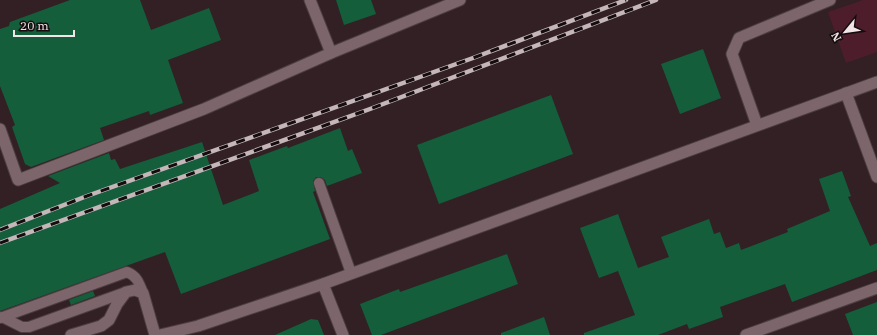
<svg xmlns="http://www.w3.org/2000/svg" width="877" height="335" font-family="'IBM Plex Serif',serif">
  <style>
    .green { fill: #4e1d2b }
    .building { fill: #145e3b }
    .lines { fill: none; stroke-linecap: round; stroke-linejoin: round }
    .service-casing { stroke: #4d3e42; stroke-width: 12 }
    .minor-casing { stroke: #4d3e42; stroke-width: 13 }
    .tertiary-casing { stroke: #4d3e42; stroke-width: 13 }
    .service { stroke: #7c666b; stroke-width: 10 }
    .minor { stroke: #7c666b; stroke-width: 11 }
    .tertiary { stroke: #7c666b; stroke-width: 11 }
    .rail-casing { stroke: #c4b6b9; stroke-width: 4.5 }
    .rail { stroke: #140c0e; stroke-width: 3; stroke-dasharray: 9; stroke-linecap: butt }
  </style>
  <rect width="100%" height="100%" fill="#322024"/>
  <!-- green -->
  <path class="green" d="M863,0H877V52L846,63L828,12Z"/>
  <!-- building -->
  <g class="building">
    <path d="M70,0H140L151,30L209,8L221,40L168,60L183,103L150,115L149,111L100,128L104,140L31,167L25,164L12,127L15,125L0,86V29L9,26L10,22Z"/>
    <path d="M336,0H371L376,14L344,25Z"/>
    <path d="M703,49L721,98L680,114L661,64Z"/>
    <path d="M551,95L573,154L439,204L417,145Z"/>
    <path d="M340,128L348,151L352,149L362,173L327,186L325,180L321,177H316L313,181L315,191L313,192L330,239L181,294L165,252L0,311V209L60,183L48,176L109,153L111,160L115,159L120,169L202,142L223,205L259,191L249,160L287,146L288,148Z"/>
    <path d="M842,171L851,196L848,197L870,246L877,243V270L792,302L785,284L720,307L723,317L689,329L687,324L658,335H584V333L635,315L618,271L599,278L580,228L618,214L638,268L669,257L661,237L709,219L714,234L720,232L726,248L739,243L741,250L788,232L787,229L830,211L819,179Z"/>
    <path d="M507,254L518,284L381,335H372L360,304L399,289L400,292Z"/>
    <path d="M93,291L95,296L71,305L69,300Z"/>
    <path d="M877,302V335H853L845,314Z"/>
    <path d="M544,317L550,335H501V333Z"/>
    <path d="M311,319L318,320L324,335H275Z"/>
  </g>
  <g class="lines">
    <defs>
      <g id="service">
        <path d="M319,183L351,273"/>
        <path d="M2,317L22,327H29L126,292"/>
        <path d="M0,318L127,272C137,276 139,283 143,293"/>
      </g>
      <g id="minor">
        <path d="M310,0L331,53"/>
        <path d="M846,93L877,177"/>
        <path d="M757,125L732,54L739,38L830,0"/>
        <path d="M0,129L18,180L204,109L331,53L460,0"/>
        <path d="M323,284L343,335"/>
        <path d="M71,335L101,326L109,320L117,304L126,292L135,290L143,293L155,335"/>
        <path d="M746,335L877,288"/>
      </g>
      <path id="tertiary" d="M160,335L198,326L323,284L877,82"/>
    </defs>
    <!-- service casing -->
    <use href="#service" class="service-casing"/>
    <!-- minor casing -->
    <use href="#minor" class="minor-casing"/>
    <!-- tertiary casing -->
    <use href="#tertiary" class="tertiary-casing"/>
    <!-- service -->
    <use href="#service" class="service"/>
    <!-- minor -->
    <use href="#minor" class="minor"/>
    <!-- tertiary -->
    <use href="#tertiary" class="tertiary"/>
    <defs>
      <g id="rail">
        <path d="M0,230L87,196L473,58L626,0"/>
        <path d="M0,243L370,109L656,0"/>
      </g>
    </defs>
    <!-- rail casing -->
    <use href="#rail" class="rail-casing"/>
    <!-- rail -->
    <use href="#rail" class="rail"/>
  </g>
  <!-- north arrow -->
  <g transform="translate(845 32) rotate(241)" stroke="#140c0e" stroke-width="3" paint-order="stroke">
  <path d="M0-3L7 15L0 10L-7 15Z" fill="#f2e5e8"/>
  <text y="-6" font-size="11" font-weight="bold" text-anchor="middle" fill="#f2e5e8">N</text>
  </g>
  <!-- scale -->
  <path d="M14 30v6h60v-6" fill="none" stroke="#f2e5e8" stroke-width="2"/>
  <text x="20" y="30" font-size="12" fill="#f2e5e8" stroke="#140c0e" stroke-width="3" paint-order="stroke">20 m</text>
</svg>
